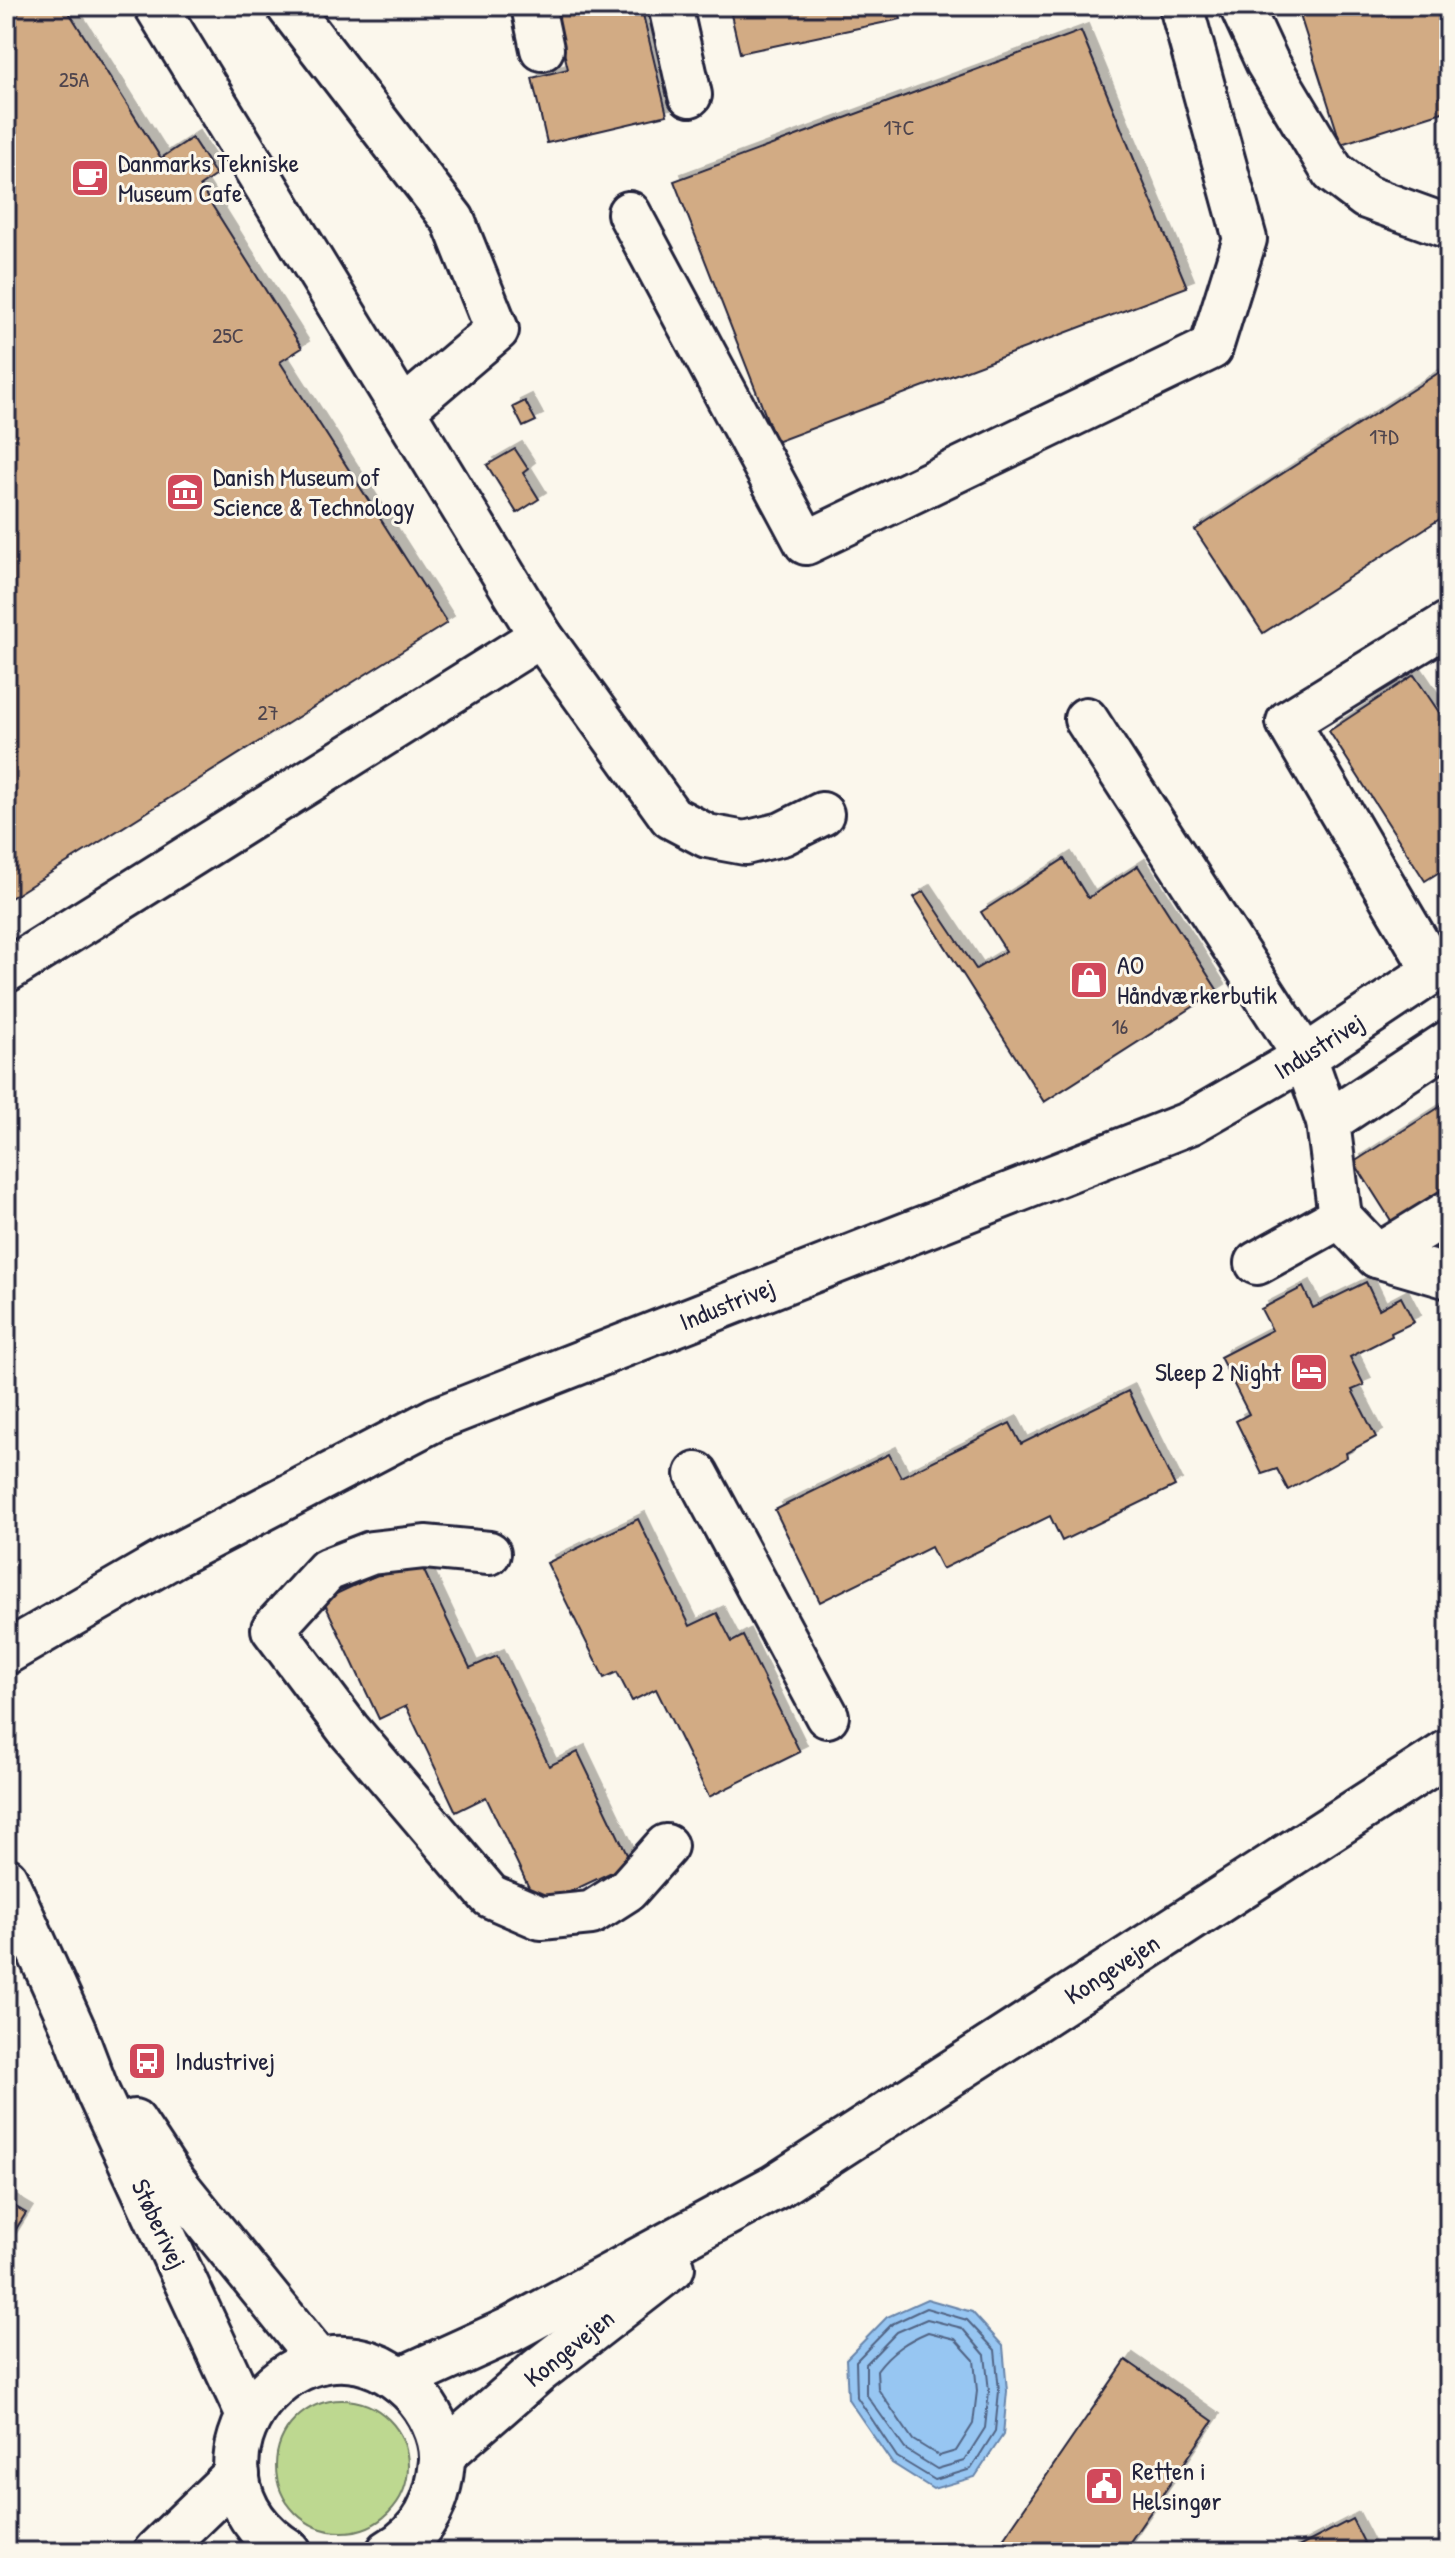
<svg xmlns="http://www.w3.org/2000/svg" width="1455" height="2558" font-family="'Patrick Hand',sans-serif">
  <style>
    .green { fill: #bdd890; stroke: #707d66; stroke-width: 2 }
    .water { fill: #97c6f2; stroke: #6884a9; stroke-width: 2 }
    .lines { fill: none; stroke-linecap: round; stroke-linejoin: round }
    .shore { stroke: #516484; stroke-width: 2 }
    .building { fill: #d2ab84; stroke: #22223b; stroke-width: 2; filter: url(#shadow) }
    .minor-casing { stroke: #22223b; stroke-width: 48 }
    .major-casing { stroke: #22223b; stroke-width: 50 }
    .minor { stroke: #fbf7ec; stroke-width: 42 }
    .major { stroke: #fbf7ec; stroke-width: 44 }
    .labels { text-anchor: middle; stroke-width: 6; stroke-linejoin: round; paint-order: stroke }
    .number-label { font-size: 22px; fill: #4e444d }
    .poi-label { font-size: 26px; fill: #22223b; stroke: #fbf7ec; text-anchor: start }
    .street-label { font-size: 26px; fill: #22223b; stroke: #fbf7ec }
  </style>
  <defs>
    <filter id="shadow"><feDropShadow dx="7" dy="-7" stdDeviation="0" flood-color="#0004"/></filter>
  </defs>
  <rect width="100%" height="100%" fill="#fbf7ec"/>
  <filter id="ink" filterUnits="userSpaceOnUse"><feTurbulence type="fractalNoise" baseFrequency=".0125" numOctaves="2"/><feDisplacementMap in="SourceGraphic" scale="16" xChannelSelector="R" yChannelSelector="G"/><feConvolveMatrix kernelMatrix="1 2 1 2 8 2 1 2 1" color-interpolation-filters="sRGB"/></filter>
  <g filter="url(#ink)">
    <!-- green -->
    <circle class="green" cx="342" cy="2466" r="66"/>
    <!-- water -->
    <path class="water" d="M927,2299L972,2312L1003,2346L1007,2391L1003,2435L975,2477L933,2489L892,2463L848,2399L846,2359L887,2317Z"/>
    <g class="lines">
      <!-- shore -->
      <g class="shore">
        <path d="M926,2308L967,2320L995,2350L999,2391L995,2431L971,2469L935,2480L897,2457L857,2397L856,2361L892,2324Z"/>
        <path d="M927,2319L962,2328L985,2355L989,2391L985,2428L964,2461L937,2469L905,2449L866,2394V2364L897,2332Z"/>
        <path d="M928,2332L955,2339L974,2360L977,2391L973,2424L956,2451L939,2456L913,2440L878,2389L877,2370C891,2351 907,2341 928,2332Z"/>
      </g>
    </g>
    <!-- building -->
    <g class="building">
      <path d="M6,6H65L161,158L192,138L216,175L200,186L302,348L280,362L447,623L6,901Z"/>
      <path d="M553,6H641L667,115L547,143L532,78L568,69Z"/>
      <path d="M729,6H898L901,19L740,53Z"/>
      <path d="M1297,6H1449V110L1341,144Z"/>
      <path d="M1081,31L1187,287L776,442L674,181Z"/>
      <path d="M1449,366V513L1263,633L1195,530Z"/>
      <path d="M525,401L536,421L523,427L513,407Z"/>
      <path d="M515,449L528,469L523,473L539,499L517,513L487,465Z"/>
      <path d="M1414,675L1447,724L1449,723V866L1425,881L1329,731Z"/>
      <path d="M1064,859L1088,898L1138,866L1218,991L1044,1102L914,897L924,891L976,969L1006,951L981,912Z"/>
      <path d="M1449,1101V1185L1392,1222L1354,1162Z"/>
      <path d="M1366,1282L1379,1309L1401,1297L1414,1322L1391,1333L1392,1336L1350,1357L1364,1385L1352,1390L1376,1437L1346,1453L1347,1457L1288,1490L1277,1469L1262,1474L1236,1421L1249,1414L1220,1357L1272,1330L1261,1309L1303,1287L1313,1308Z"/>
      <path d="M1128,1391L1175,1486L1062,1541L1050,1516L942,1569L931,1547L820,1602L775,1510L889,1454L901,1477L1010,1423L1021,1444Z"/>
      <path d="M638,1519L690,1626L717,1613L732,1642L743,1636L800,1752L709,1797L656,1689L632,1701L617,1672L604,1678L547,1563Z"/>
      <path d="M417,1556L470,1668L497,1656L549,1766L578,1752L631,1863L538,1907L486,1797L456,1812L406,1706L379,1719L323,1600Z"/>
      <path d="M6,2201L26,2213L6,2245Z"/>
      <path d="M1126,2360L1213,2421L1123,2552H994Z"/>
      <path d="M1352,2519L1369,2552H1289Z"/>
    </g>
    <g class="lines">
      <defs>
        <g id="minor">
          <path d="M156,6L541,636L671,817L707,836L745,843L782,834L822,814"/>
          <path d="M288,6L453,220L497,330L403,410"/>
          <path d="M533,6L542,49"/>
          <path d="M670,6L690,95"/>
          <path d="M1241,6L1267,62L1333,172L1366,197L1449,227"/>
          <path d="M629,213L806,543L1211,348L1245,239L1181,6"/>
          <path d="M1086,719L1305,1057L1328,1122L1340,1217"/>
          <path d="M6,971L541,636"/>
          <path d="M1434,971L1288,722L1449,623"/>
          <path d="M1328,1122L1449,1042"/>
          <path d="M1377,1256L1449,1212"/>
          <path d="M1257,1263L1340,1217L1377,1256L1449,1277"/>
          <path d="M697,1474L827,1716"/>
          <path d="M489,1553L425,1547L371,1553L327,1570L273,1629L348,1729L490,1896L541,1918L591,1913L627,1890L666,1846"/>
          <path d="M6,1653L172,1557L436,1419L1190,1123L1305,1057L1449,961"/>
          <path d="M6,1879L74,2030L98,2093L248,2416"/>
          <path d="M134,2121L173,2180L320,2362"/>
        </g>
        <g id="major">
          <path d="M400,2380L510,2330L775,2187L1449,1752"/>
          <path d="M442,2455L538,2371L672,2267"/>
          <path d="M156,2552L237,2474"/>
          <path d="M289,2552C156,2469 303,2286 411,2390C429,2408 443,2436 442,2461C439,2500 424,2533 389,2552"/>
        </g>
      </defs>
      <!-- minor casing -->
      <use href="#minor" class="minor-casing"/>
      <!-- major casing -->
      <use href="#major" class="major-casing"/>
      <!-- minor -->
      <use href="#minor" class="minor"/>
      <!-- major -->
      <use href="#major" class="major"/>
    </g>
  </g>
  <!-- icons -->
  <defs>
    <symbol id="cafe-square" viewBox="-11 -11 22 22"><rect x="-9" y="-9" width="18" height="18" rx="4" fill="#d1495b" stroke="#fbf7ec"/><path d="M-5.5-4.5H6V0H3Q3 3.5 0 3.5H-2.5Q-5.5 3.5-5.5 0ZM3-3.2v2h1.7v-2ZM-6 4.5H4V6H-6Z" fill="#fff"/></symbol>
    <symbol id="museum-square" viewBox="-11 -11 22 22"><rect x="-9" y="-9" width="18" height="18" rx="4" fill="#d1495b" stroke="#fbf7ec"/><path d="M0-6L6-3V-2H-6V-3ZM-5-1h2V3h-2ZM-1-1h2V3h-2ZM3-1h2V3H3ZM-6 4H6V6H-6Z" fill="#fff"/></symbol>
    <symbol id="shop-square" viewBox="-11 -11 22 22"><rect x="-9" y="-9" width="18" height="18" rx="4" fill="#d1495b" stroke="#fbf7ec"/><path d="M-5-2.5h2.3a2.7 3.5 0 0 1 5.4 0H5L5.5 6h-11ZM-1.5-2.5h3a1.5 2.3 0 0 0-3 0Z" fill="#fff"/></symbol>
    <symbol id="hotel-square" viewBox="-11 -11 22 22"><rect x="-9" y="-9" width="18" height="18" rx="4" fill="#d1495b" stroke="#fbf7ec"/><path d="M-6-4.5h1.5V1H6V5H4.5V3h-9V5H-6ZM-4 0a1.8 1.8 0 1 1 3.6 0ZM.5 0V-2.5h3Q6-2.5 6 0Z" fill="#fff"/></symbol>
    <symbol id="bus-square" viewBox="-11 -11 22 22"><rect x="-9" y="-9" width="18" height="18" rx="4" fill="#d1495b" stroke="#fbf7ec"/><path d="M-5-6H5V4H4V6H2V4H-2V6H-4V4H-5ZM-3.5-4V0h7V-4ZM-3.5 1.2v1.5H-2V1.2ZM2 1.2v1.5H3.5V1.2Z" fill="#fff"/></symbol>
    <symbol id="civic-square" viewBox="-11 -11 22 22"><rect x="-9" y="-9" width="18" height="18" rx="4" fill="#d1495b" stroke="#fbf7ec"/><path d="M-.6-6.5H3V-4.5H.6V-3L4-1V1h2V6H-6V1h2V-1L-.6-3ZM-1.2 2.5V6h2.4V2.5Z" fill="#fff"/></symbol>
  </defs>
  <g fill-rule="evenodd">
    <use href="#cafe-square" x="68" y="156" width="44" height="44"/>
    <use href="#museum-square" x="163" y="470" width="44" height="44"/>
    <use href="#shop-square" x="1067" y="958" width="44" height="44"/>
    <use href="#hotel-square" x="1287" y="1350" width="44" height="44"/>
    <use href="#bus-square" x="125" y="2039" width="44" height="44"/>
    <use href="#civic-square" x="1082" y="2464" width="44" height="44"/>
  </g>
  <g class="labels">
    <!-- number labels -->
    <g class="number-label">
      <text x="74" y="87">25A</text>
      <text x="899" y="135">17C</text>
      <text x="228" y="343">25C</text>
      <text x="1384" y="444">17D</text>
      <text x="268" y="720">27</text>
      <text x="1120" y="1034">16</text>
    </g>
    <!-- poi labels -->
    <g class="poi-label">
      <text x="118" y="172">Danmarks Tekniske<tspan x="118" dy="30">Museum Cafe</tspan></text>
      <text x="213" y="486">Danish Museum of<tspan x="213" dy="30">Science &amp; Technology</tspan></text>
      <text x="1117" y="974">AO<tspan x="1117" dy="30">Håndværkerbutik</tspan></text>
      <text x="1281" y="1381" text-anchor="end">Sleep 2 Night</text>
      <text x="175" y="2070">Industrivej</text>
      <text x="1132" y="2480">Retten i<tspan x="1132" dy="30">Helsingør</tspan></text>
    </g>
    <!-- street labels -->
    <g class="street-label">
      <text transform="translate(1319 1046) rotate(-32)" y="9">Industrivej</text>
      <text transform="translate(727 1304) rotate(-22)" y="9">Industrivej</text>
      <text transform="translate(1112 1969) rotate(-33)" y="9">Kongevejen</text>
      <text transform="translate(159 2224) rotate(65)" y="9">Støberivej</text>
      <text transform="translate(569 2348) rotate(-39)" y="9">Kongevejen</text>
    </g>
  </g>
  <!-- margin -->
  <rect width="1455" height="2558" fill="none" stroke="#fbf7ec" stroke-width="32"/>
  <rect x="16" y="16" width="1423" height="2526" fill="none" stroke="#22223b" stroke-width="3" filter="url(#ink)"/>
</svg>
